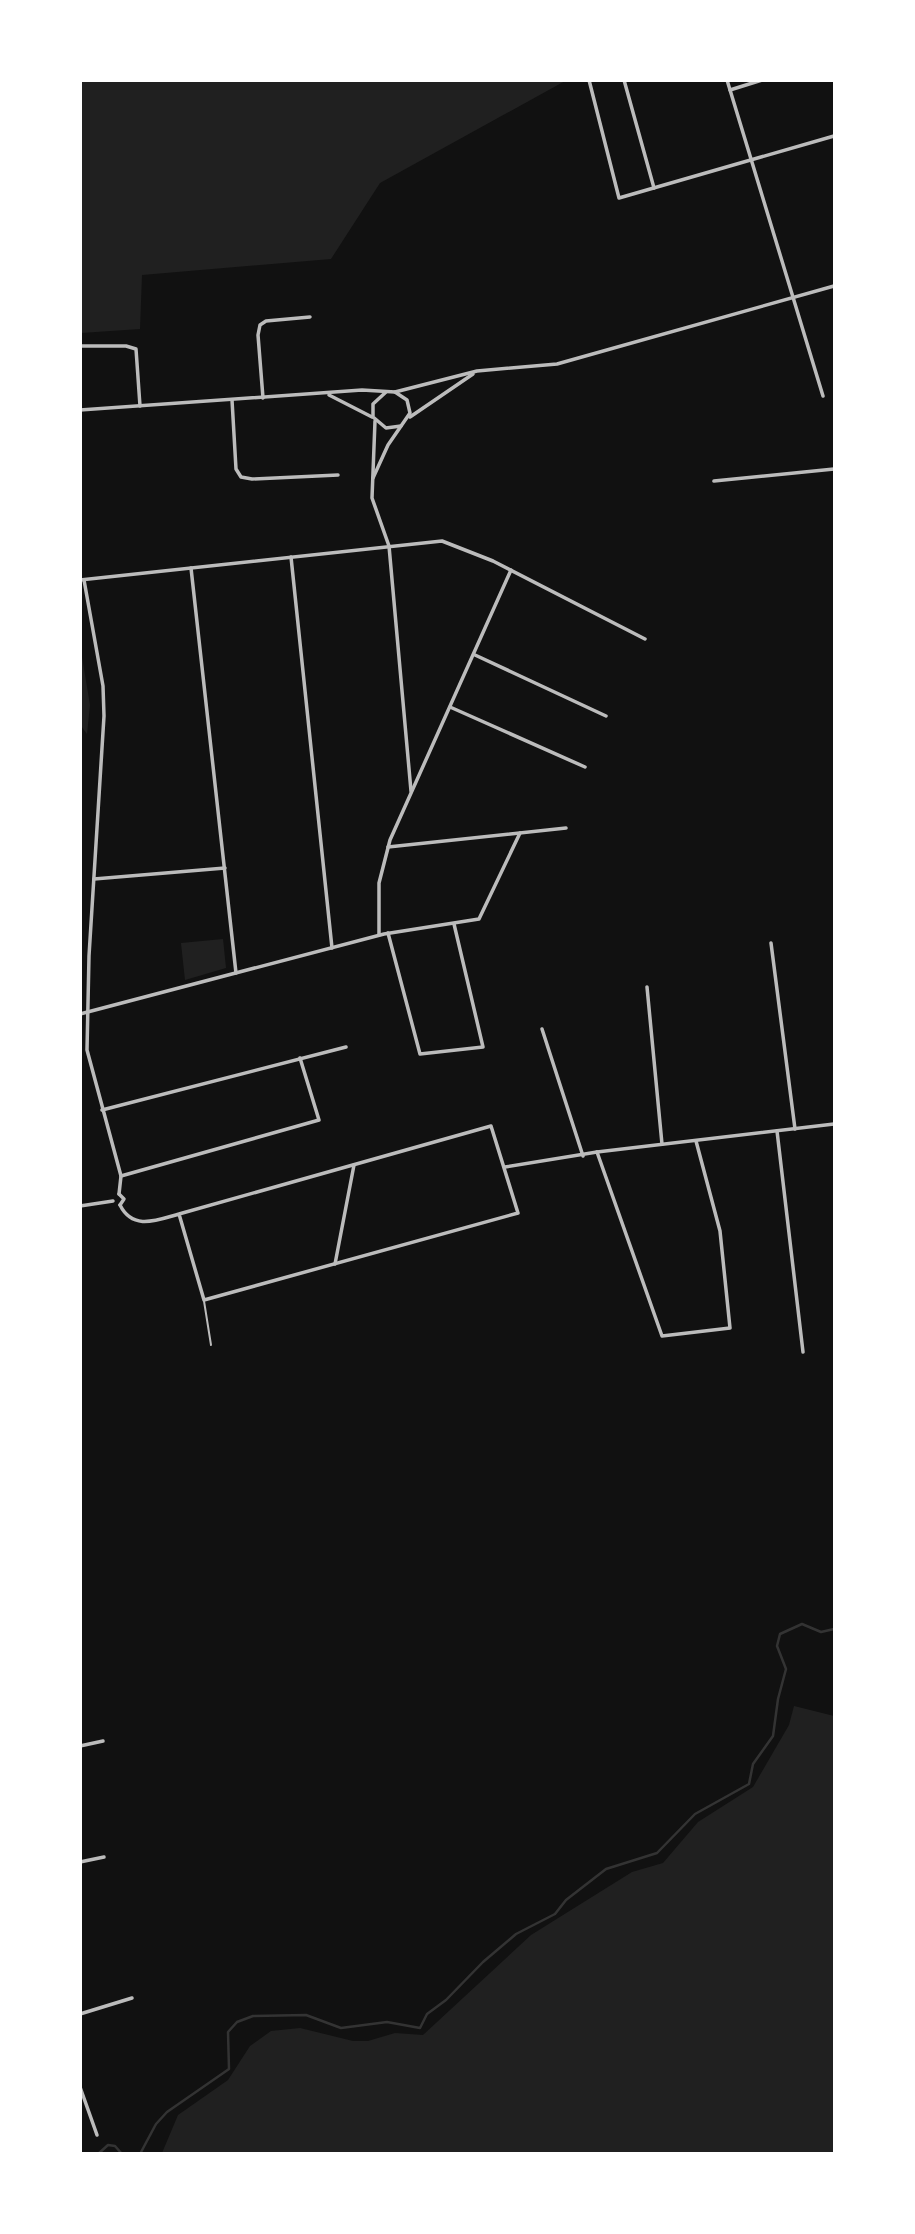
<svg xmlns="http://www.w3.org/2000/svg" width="915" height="2234" font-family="'Libre Baskerville',serif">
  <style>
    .green { fill: #202020 }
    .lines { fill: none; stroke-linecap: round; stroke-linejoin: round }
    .stream { stroke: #333; stroke-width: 2.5 }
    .service { stroke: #bcbcbc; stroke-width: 2 }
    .minor { stroke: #bcbcbc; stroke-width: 3.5 }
  </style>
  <rect width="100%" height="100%" fill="#111"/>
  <!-- green -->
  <g class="green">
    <path d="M81,80H565V81L380,183L331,259L142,275L140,329L81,333Z"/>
    <path d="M81,651L90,705L87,734L81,726Z"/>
    <path d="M223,939L226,968L185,980L181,943Z"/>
    <path d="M794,1706L834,1716V2153H162L178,2115L228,2080L250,2046L271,2031L300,2028L353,2041H368L395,2033L423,2035L531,1935L632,1872L663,1863L698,1822L753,1787L789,1725Z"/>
  </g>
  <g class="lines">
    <!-- stream -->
    <g class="stream">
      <path d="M98,2154L108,2145L115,2146L122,2154"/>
      <path d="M140,2154L156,2124L167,2112L229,2069L228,2032L237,2022L253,2016L306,2015L341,2028L387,2022L420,2028L427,2014L446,2000L483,1962L516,1934L555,1914L566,1900L606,1869L657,1853L695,1814L749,1784L753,1764L773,1736L778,1699L786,1669L777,1646L780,1634L802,1624L821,1632L834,1629"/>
    </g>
    <!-- service -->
    <path class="service" d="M204,1301L211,1345"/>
    <!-- minor -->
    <g class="minor">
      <path d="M589,80L619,198L834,136"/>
      <path d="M624,80L654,188"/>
      <path d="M727,80L823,396"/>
      <path d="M730,90L762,80"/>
      <path d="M80,346H126L136,349L140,406"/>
      <path d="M386,392L373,404V417L386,428L401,426"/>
      <path d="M395,392L477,371L557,364L834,286"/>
      <path d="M329,395L372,417"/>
      <path d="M263,398L258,335L260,325L266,321L310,317"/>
      <path d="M232,400L236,469L241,477L252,479L338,475"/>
      <path d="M80,410L362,390L395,392L407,400L410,413L388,445L373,478"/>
      <path d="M410,417L473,374"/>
      <path d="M375,421L372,498L389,546L411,791"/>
      <path d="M714,481L834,469"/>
      <path d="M291,557L332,948"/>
      <path d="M191,568L236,973"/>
      <path d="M80,580L442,541L493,561L645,639"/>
      <path d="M84,580L103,686L104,716L89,956L87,1050L121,1176L119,1194"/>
      <path d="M475,655L606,716"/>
      <path d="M450,707L585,767"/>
      <path d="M388,847L566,828"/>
      <path d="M94,879L225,868"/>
      <path d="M388,933L420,1054L483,1047L454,924"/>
      <path d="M379,935V883L390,840L511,570"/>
      <path d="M771,943L795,1129"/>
      <path d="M647,987L662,1144"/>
      <path d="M80,1014L384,934L479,919L520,833"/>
      <path d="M542,1029L583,1156"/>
      <path d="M102,1110L346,1047"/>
      <path d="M777,1131L803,1352"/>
      <path d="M597,1152L662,1336L730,1328L720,1231L696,1141"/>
      <path d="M505,1167L597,1152L834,1124"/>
      <path d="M121,1176L319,1120L300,1058"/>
      <path d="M119,1194L124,1199L120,1205"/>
      <path d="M120,1205C133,1231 157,1220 179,1214L491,1126L518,1213L204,1300L179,1214"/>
      <path d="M80,1206L113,1201"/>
      <path d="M335,1264L354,1165"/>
      <path d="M80,1746L103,1741"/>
      <path d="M80,1862L104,1857"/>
      <path d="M80,2014L132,1998"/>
      <path d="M80,2087L97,2135"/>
    </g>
  </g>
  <!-- border -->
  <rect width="915" height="2234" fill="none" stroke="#ffffff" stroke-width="164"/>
</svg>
